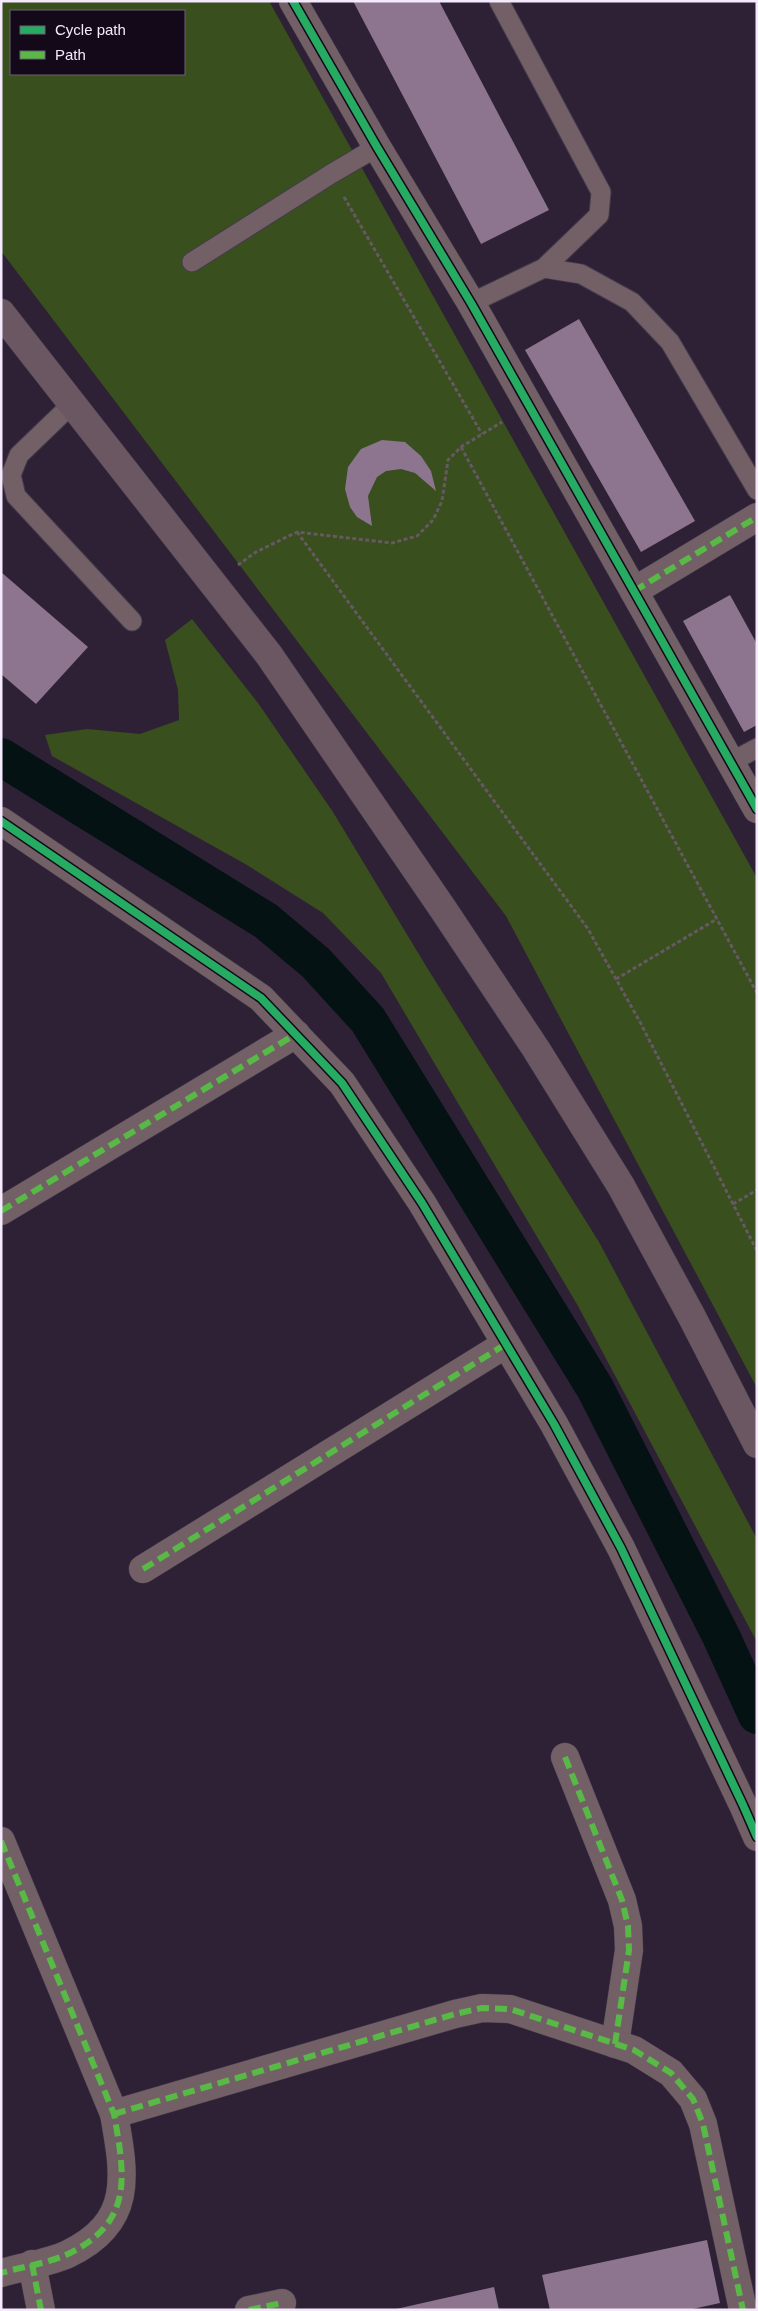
<svg xmlns="http://www.w3.org/2000/svg" width="758" height="2311" font-family="Helvetica,sans-serif">
  <style>
    .green { fill: #394f1d; fill-rule: evenodd }
    .lines { fill: none; stroke-linecap: round; stroke-linejoin: round }
    .canal { stroke: #041213; stroke-width: 38 }
    .building { fill: #8d758f }
    .lane-casing { stroke: #453b4c; stroke-width: 21 }
    .street-casing { stroke: #453b4c; stroke-width: 29 }
    .primary-casing { stroke: #453b4c; stroke-width: 29 }
    .path { stroke: #665964; stroke-width: 3; stroke-dasharray: 4 2.5; stroke-linecap: butt }
    .lane { stroke: #726066; stroke-width: 19 }
    .street { stroke: #726066; stroke-width: 28 }
    .primary { stroke: #6a5762; stroke-width: 28 }
    .quiet { stroke: #58b947; stroke-width: 6; stroke-dasharray: 12 6; stroke-linecap: butt }
    .cycleway-casing { stroke: #130919; stroke-width: 11 }
    .cycleway { stroke: #26ab63; stroke-width: 8 }
  </style>
  <rect width="100%" height="100%" fill="#2e2136"/>
  <!-- green -->
  <g class="green">
    <path d="M1,1H269L757,878V1388L506,916L1,251ZM11,11H184V74H11Z"/>
    <path d="M192,619L258,703L333,812L426,966L599,1242L757,1539V1642L578,1306L381,973L323,913L247,865L52,756L45,735L87,729L140,734L179,720L178,690L165,640Z"/>
  </g>
  <g class="lines">
    <!-- canal -->
    <path class="canal" d="M1,757L266,921L316,963L368,1020L595,1388L721,1636L757,1715"/>
  </g>
  <!-- building -->
  <g class="building">
    <path d="M353,1H439L549,210L481,244Z"/>
    <path d="M579,319L695,521L641,552L525,350Z"/>
    <path d="M382,440L405,442L421,456L431,471L436,491L415,473L401,469L386,471L377,477L368,496L372,526L357,517L350,507L345,489L348,467L361,449Z"/>
    <path d="M1,572L88,647L36,704L1,674Z"/>
    <path d="M730,595L757,644V725L744,732L683,621Z"/>
    <path d="M707,2240L720,2303L688,2310H550L542,2275Z"/>
    <path d="M494,2287L499,2310H396V2309Z"/>
  </g>
  <g class="lines">
    <defs>
      <g id="lane">
        <path d="M499,1L601,192L599,215L544,268"/>
        <path d="M192,262L331,174L377,147"/>
        <path d="M471,303L544,268L581,274L632,302L670,342L757,490"/>
        <path d="M72,404L19,455L11,475L16,496L132,621"/>
        <path d="M731,762L757,748"/>
      </g>
      <g id="street">
        <path d="M293,1L377,147L471,303L757,809"/>
        <path d="M634,591L757,517"/>
        <path d="M1,821L261,998L342,1083L422,1203L554,1424L621,1548L743,1805L757,1837"/>
        <path d="M1,1211L296,1034"/>
        <path d="M143,1569L506,1344"/>
        <path d="M565,1757L622,1900L628,1926L629,1950L615,2044"/>
        <path d="M1,1841L114,2114C125,2176 134,2222 68,2254C49,2263 21,2267 1,2273"/>
        <path d="M114,2114L455,2014L482,2008L510,2009L634,2050L671,2073L693,2099L703,2124L743,2310"/>
        <path d="M32,2264L41,2310"/>
        <path d="M249,2310L282,2303"/>
      </g>
      <path id="primary" d="M1,313L269,655L443,909L536,1049L621,1186L692,1317L757,1444"/>
    </defs>
    <!-- lane casing -->
    <use href="#lane" class="lane-casing"/>
    <!-- street casing -->
    <use href="#street" class="street-casing"/>
    <!-- primary casing -->
    <use href="#primary" class="primary-casing"/>
    <!-- path -->
    <g class="path">
      <path d="M344,197L482,434"/>
      <path d="M461,447L757,993"/>
      <path d="M297,532L588,929L640,1022L757,1251"/>
      <path d="M238,565L256,552L297,532L392,543L417,536L433,520L442,501L448,460L461,447L502,422"/>
      <path d="M616,979L717,919"/>
      <path d="M733,1204L757,1190"/>
    </g>
    <!-- lane -->
    <use href="#lane" class="lane"/>
    <!-- street -->
    <use href="#street" class="street"/>
    <!-- primary -->
    <use href="#primary" class="primary"/>
    <!-- quiet -->
    <g class="quiet">
      <path d="M634,591L757,517"/>
      <path d="M1,1211L296,1034"/>
      <path d="M143,1569L506,1344"/>
      <path d="M565,1757L622,1900L628,1926L629,1950L615,2044"/>
      <path d="M1,1841L114,2114C125,2176 134,2222 68,2254C49,2263 21,2267 1,2273"/>
      <path d="M114,2114L455,2014L482,2008L510,2009L634,2050L671,2073L693,2099L703,2124L743,2310"/>
      <path d="M32,2264L41,2310"/>
      <path d="M249,2310L282,2303"/>
    </g>
    <defs>
      <g id="cycleway">
        <path d="M293,1L377,147L471,303L757,809"/>
        <path d="M1,821L261,998L342,1083L422,1203L554,1424L621,1548L743,1805L757,1837"/>
      </g>
    </defs>
    <!-- cycleway casing -->
    <use href="#cycleway" class="cycleway-casing"/>
    <!-- cycleway -->
    <use href="#cycleway" class="cycleway"/>
  </g>
  <!-- border -->
  <rect width="758" height="2311" fill="none" stroke="#f4e9fd" stroke-width="5"/>
  <!-- legend -->
  <rect x="10" y="10" width="175" height="65" fill="#130919" stroke="#6d6374"/>
  <rect x="20" y="26" width="25" height="8" fill="#26ab63" stroke="#6d6374"/>
  <text x="55" y="35" font-size="15" fill="#f4e9fd">Cycle path</text>
  <rect x="20" y="51" width="25" height="8" fill="#58b947" stroke="#6d6374"/>
  <text x="55" y="60" font-size="15" fill="#f4e9fd">Path</text>
</svg>
